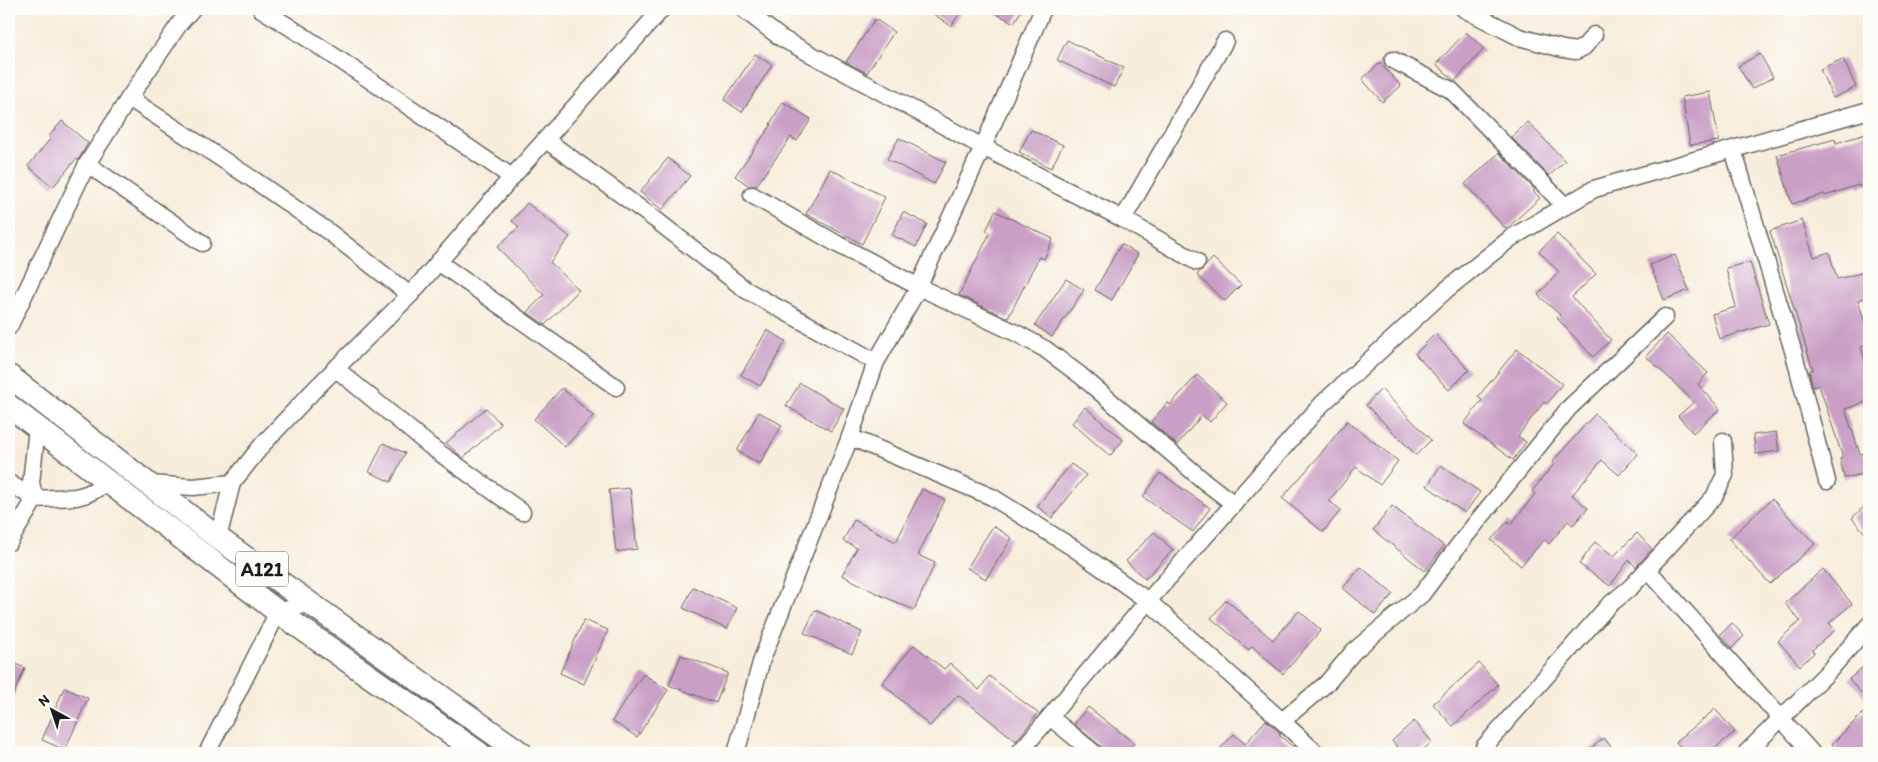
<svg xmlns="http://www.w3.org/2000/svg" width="1878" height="762" font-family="Itim,sans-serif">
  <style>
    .building { fill: #c99fc6 }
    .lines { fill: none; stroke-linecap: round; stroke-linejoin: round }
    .minor-casing { stroke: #69655f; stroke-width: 19 }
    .highway-casing { stroke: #69655f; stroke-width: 25 }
    .minor { stroke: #fff; stroke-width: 16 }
    .highway { stroke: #fff; stroke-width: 22 }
    .labels { text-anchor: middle; stroke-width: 4; stroke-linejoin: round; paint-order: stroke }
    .shield { fill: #fdfcf7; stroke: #605f5e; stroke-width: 1 }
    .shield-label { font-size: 20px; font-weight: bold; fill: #1c1c1c }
  </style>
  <rect width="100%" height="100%" fill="#fdfcf7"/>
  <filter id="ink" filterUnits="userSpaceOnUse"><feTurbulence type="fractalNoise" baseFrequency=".02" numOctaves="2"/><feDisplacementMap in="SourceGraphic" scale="10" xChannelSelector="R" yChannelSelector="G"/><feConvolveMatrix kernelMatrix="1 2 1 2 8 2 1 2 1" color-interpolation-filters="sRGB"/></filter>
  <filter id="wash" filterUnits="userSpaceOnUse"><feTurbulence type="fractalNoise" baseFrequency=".0096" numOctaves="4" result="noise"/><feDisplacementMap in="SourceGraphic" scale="20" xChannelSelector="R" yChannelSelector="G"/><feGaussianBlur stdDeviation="1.12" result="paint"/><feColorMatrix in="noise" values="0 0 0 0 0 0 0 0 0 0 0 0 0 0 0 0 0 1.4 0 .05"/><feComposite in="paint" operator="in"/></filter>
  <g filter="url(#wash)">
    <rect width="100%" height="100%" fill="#f7eddc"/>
    <g id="blocks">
      <!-- building -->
      <g class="building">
        <path d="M926,9H963L951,26Z"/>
        <path d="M987,9H1022L1014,23Z"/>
        <path d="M875,19L894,32L867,73L846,62Z"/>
        <path d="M1466,32L1484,49L1455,81L1436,64Z"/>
        <path d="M1067,40L1124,68L1114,87L1057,60Z"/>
        <path d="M755,54L772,65L742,112L724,100Z"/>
        <path d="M1760,54L1773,77L1752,89L1738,66Z"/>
        <path d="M1843,59L1856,87L1833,98L1820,69Z"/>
        <path d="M1380,63L1401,86L1382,102L1362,79Z"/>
        <path d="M1710,92L1719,141L1690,145L1682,97Z"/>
        <path d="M783,102L811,119L797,141L791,137L756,186H749L735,176L771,125L770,124Z"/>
        <path d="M62,121L88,143L78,160L76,159L53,187L28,166L51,138L49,136Z"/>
        <path d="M1528,122L1565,161L1549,176L1511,137Z"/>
        <path d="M1031,130L1063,145L1051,168L1019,152Z"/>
        <path d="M1869,133V184L1859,187L1858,185L1825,196L1824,194L1792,204L1777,155L1835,139L1836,143Z"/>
        <path d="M899,138L946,162L934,184L887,159Z"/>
        <path d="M1499,153L1535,190L1533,191L1540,198L1506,229L1465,184Z"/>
        <path d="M668,158L690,176L662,210L640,192Z"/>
        <path d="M830,169L885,197L862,244L806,214Z"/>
        <path d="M527,203L570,237L550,262L579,290L545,325L527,312L544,295L497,247L519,227L512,221Z"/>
        <path d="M995,211L1053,239L1044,259L1039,257L1008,318L959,295L990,233L986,231Z"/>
        <path d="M903,212L927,224L916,247L892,235Z"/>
        <path d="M1802,220L1814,257L1829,252L1837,279L1869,271V297L1858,300L1869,336V345L1861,347L1869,376V401L1845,409L1860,454L1869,452V473L1844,478L1840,458H1843L1819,385L1813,387L1809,371L1813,370L1770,231Z"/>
        <path d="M1557,234L1596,274L1572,297L1611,340L1593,357L1557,318L1560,315L1538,295L1559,272L1539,251Z"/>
        <path d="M1121,244L1138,254L1112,300L1095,290Z"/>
        <path d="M1675,255L1689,290L1664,300L1650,265Z"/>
        <path d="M1213,258L1241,285L1225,301L1197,275Z"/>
        <path d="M1750,262L1769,324L1719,339L1712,314L1736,307L1726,268Z"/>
        <path d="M1066,279L1084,290L1052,337L1035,325Z"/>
        <path d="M767,330L786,341L760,386L741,375Z"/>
        <path d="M1435,334L1469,370L1449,390L1415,354Z"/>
        <path d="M1667,334L1708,373L1698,384L1720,409L1693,433L1678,416L1694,402L1646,356Z"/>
        <path d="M1517,349L1562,384L1547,404L1544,402L1518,436L1526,442L1513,460L1464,424L1482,400L1478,397Z"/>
        <path d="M1197,375L1227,402L1210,422L1202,415L1177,445L1151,422L1168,402L1170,405Z"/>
        <path d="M800,383L844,409L831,431L786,406Z"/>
        <path d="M562,388L593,416L565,447L534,419Z"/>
        <path d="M1381,389L1431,440L1416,455L1366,405Z"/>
        <path d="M1085,407L1123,440L1110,456L1072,423Z"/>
        <path d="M486,408L501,424L463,458L446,443Z"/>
        <path d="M759,412L782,425L760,464L737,451Z"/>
        <path d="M1595,414L1638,454L1619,475L1602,460L1572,495L1588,508L1573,525L1568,521L1549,544L1544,540L1521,566L1491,540L1508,521L1511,524L1535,494L1532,491L1554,464L1552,462Z"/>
        <path d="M1347,421L1398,461L1380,485L1356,467L1329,501L1341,510L1323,532L1282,498L1319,456Z"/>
        <path d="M1776,432L1779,451L1756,454L1753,435Z"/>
        <path d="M383,443L405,453L391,482L369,472Z"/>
        <path d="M1071,464L1086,475L1052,518L1037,506Z"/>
        <path d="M1441,465L1480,492L1465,513L1427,486Z"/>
        <path d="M1160,473L1210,508L1193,532L1143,497Z"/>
        <path d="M630,488L637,549L616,552L609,490Z"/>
        <path d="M922,489L945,500L918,555L935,563L914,610L878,594L842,575L857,548L843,541L854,520L896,542Z"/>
        <path d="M1772,499L1815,544L1770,584L1729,539Z"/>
        <path d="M1869,502V538L1852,518Z"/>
        <path d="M1392,506L1444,546L1425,571L1373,530Z"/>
        <path d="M993,526L1012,538L986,579L967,568Z"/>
        <path d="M1154,532L1173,550L1145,579L1126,561Z"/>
        <path d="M1637,533L1652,549L1636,567L1629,560L1610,586L1579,564L1595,542L1614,556Z"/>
        <path d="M1361,567L1393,594L1375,615L1343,588Z"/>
        <path d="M1823,569L1852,604L1829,623L1835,630L1812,650L1814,653L1800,666L1778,641L1800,621L1785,603Z"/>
        <path d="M693,587L737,608L727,629L683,608Z"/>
        <path d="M1226,600L1273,640L1299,611L1321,630L1283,674L1252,646L1249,650L1211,618Z"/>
        <path d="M815,610L862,632L852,654L804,633Z"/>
        <path d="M584,620L608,630L584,684L560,673Z"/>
        <path d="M1732,623L1744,636L1732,648L1720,635Z"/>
        <path d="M914,645L944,669L950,663L979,690L989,676L1038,713L1016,741L958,695L930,726L882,683Z"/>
        <path d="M681,655L728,673L716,703L669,685Z"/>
        <path d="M9,661L25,668L9,705Z"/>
        <path d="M1869,662V702L1849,679Z"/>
        <path d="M1479,663L1498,685L1453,726L1433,704Z"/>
        <path d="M643,674L668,690L637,737L612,721Z"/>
        <path d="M64,688L88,698L65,750L42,740Z"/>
        <path d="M1088,707L1134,743L1126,753H1109L1074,724Z"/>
        <path d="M1869,707V745L1860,753H1841L1832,744Z"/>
        <path d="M1715,709L1735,732L1709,753H1686L1676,742Z"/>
        <path d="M1266,720L1281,734L1279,735L1300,753H1216L1234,734L1245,744Z"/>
        <path d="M1414,721L1432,742L1419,753H1403L1392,741Z"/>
        <path d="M1604,738L1616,753H1585Z"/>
      </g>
    </g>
  </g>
  <g filter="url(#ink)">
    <use href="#blocks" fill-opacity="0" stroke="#69655f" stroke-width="1"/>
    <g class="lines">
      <defs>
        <g id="minor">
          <path d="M261,9C347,62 428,121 512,177"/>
          <path d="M743,9L781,38L983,147L1123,219L1197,262"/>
          <path d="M1464,9L1519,37L1563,49L1576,51L1584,47L1594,35"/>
          <path d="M1393,60L1451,90L1565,206"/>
          <path d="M129,98L257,182L329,232L410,295"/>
          <path d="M546,140L656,220L746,290L876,362"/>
          <path d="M1733,149L1794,354L1827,481"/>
          <path d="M87,164L202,243"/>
          <path d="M752,195L839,245L919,287L1018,334L1045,349L1080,375L1204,481L1234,504"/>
          <path d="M1123,219L1225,41"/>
          <path d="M438,262L616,387"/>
          <path d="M9,327L87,164L129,98L180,23L192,9"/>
          <path d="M335,368L430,446L522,512"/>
          <path d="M850,437L992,497L1075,549L1148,601L1282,721L1316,753"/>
          <path d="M9,483L35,499L76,497L87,494L108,483"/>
          <path d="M148,484L193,487L232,483"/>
          <path d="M218,538L232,483L263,444L316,388L410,295L512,177L662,9"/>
          <path d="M9,542L35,499L31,483L37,428"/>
          <path d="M1647,569L1812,753"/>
          <path d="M1050,717L1094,753"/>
          <path d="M1282,721L1327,683L1354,651L1422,594L1464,538L1569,408L1665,317"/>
          <path d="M1484,747L1608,606L1631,587L1714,497L1725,475L1723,441"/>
          <path d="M207,753L278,612L310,603"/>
          <path d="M736,753L762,659L850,437L876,362L915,294L983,147L1043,9"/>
          <path d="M1019,753L1148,601L1322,404L1446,290L1511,238L1594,189L1869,110"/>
          <path d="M1746,753L1828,672L1869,625"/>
        </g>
        <g id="highway">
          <path d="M9,376L218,538L521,753"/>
          <path d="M9,406L278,612L479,753"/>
        </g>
      </defs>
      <!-- minor casing -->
      <use href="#minor" class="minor-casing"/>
      <!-- highway casing -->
      <use href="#highway" class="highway-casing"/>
      <!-- minor -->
      <use href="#minor" class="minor"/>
      <!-- highway -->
      <use href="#highway" class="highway"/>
    </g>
  </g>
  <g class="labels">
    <!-- shield labels -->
    <rect class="shield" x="236" y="551.5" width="52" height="35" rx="4"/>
    <g class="shield-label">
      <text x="262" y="576">A121</text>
    </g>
  </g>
  <!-- margin -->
  <rect width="1878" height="762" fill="none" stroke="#fdfcf7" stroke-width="30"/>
  <!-- north arrow -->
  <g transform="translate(52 710) rotate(320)" stroke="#fdfcf7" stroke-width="4" paint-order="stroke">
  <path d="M0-4L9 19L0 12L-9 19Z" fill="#1c1c1c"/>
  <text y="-8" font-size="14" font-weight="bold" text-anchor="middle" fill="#1c1c1c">N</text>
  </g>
</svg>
